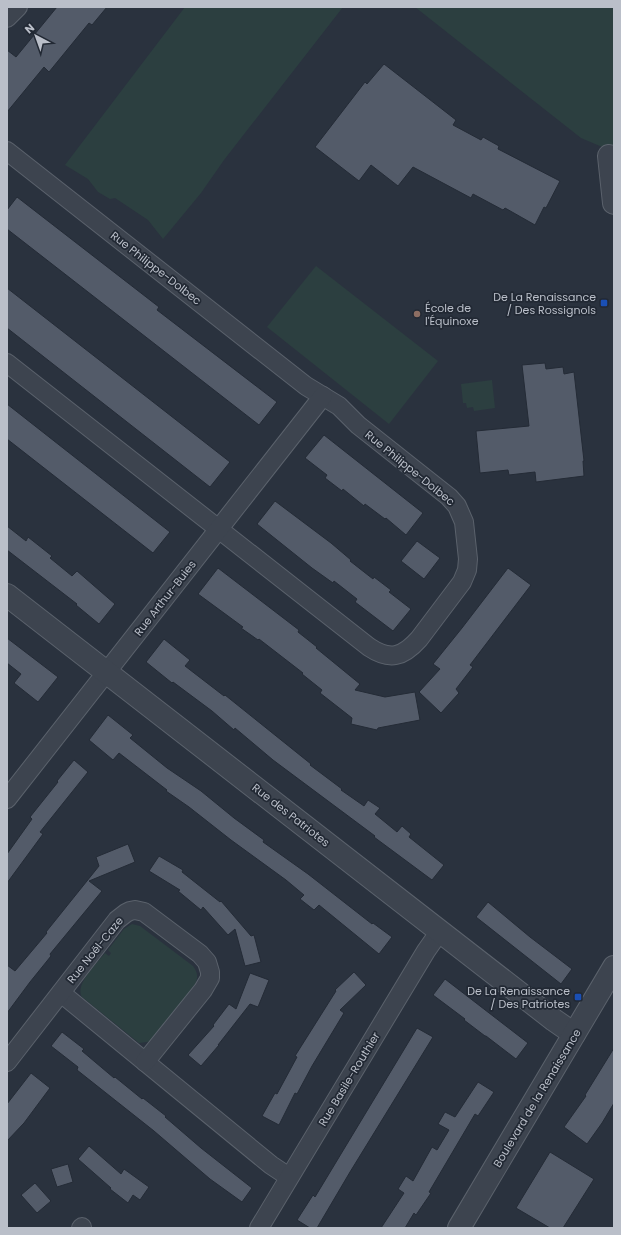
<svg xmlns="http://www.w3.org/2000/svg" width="621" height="1235" font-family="Poppins,sans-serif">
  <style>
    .green { fill: #2c3f40 }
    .building { fill: #535b69; stroke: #242b36 }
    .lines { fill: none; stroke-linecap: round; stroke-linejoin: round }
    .minor-casing { stroke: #5b626c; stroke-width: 20 }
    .tertiary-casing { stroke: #5b626c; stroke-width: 24 }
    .minor { stroke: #3d444f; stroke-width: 18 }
    .tertiary { stroke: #3d444f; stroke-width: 22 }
    .transit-dot { fill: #1a4fb4; stroke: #222934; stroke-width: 1.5 }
    .education-dot { fill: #8d6e63; stroke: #222934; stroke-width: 1.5 }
    .labels { text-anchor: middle; stroke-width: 3.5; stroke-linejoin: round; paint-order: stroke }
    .street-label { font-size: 11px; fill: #babfc9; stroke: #222934 }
    .poi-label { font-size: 11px; fill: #babfc9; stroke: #222934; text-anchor: end }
  </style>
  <rect width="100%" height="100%" fill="#2a323e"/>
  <!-- green -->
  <g class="green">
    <path d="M185,7H343L224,160L201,193L163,239L148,220L115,198L110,199L98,192L88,179L65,165Z"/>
    <path d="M415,7H614V152L581,138Z"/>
    <path d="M316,266L438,361L389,424L267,327Z"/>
    <path d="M492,380L495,408L474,411L473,407L467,408L466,403H463L461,384Z"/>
    <path d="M132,924L140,926L193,966C199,974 198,980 193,988L152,1040L147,1042L139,1043L87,1001C85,999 83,998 82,997C74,985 98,962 105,953L109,956L111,953L108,950L124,929Z"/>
  </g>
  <!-- building -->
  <g class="building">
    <path d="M57,7H107L92,25L89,23L49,72L44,67L7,112V50L16,57Z"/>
    <path d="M384,64L456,120L453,125L481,140L483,137L499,146L498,149L560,181L546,208L544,207L535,225L505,208L503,210L473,194L471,198L413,167L398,186L371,165L359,181L315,147L365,82L367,84Z"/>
    <path d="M17,197L159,307L157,310L277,402L259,425L7,229V210Z"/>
    <path d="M7,288L230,462L210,487L7,328Z"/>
    <path d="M545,363L546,369L563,367L564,374L574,372L584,461H583L584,476L536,482L535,472L509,475L508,470L480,473L476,431L529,426L522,365Z"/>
    <path d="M7,404L170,532L153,553L7,439Z"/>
    <path d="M324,435L423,513L406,535L386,518L385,519L365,504L364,506L343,489L342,491L325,478L327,475L305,458Z"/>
    <path d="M275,501L331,543L351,560L350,561L373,579L374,577L391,590L389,592L411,609L393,631L355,602L357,599L334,581L333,583L312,568L257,524Z"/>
    <path d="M7,526L26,541L28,537L52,556L50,558L72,576L77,571L115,604L99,624L76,605L77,604L7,550Z"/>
    <path d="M417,541L440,558L424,579L401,561Z"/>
    <path d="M218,568L299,630L298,632L317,647L316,648L360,684L355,690L385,697L415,692L420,720L378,728L377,730L351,724L352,718L320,693L322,690L302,674L303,673L259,639L258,640L241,628L243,627L198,594Z"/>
    <path d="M508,568L531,585L470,665L473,667L456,689L459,693L441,713L419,692L440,669L433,664L462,628Z"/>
    <path d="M7,638L58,677L38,702L14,683L21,674L7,663Z"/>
    <path d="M164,639L190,660L185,666L224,696L225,695L311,764L310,765L342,789L341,790L364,806L368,800L380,808L375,814L397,832L402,826L411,834L409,837L444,865L432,880L374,837L375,836L273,760L235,728L234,730L212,711L173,682L172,683L146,662Z"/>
    <path d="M108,715L133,735L130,738L167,768L201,791L234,818L264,840L263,842L308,874L372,924L373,923L392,937L379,954L319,905L314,910L300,899L304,895L286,880L231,840L189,807L166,791L167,790L119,753L113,760L89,740Z"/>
    <path d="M74,760L88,772L40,832L43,834L7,883V854L32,819L30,817L58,782L57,781Z"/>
    <path d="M128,844L135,862L89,881L102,891L50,954L51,956L30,982L7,1013V965L15,971L47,933L46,932L99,866L96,857Z"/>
    <path d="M159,856L183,870L182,872L220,902L221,901L251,936L254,935L261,962L245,966L235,929L228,935L203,907L201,910L178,891L180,890L149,871Z"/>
    <path d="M488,902L530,937L572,969L561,984L476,917Z"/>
    <path d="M354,972L366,985L340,1010L344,1013L312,1066L297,1094L295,1093L279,1125L262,1116L275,1093L277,1094L297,1057L295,1056L336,991L335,990Z"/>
    <path d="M250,973L269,980L258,1007L250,1004L218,1045H219L201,1066L188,1055L214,1026L213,1025L229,1004L236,1009Z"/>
    <path d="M445,979L528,1043L516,1059L486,1036H485L464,1020L465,1019L433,995Z"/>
    <path d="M417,1028L433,1037L350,1172L317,1228H310L297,1220L313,1195L315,1197Z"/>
    <path d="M62,1032L84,1049L82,1051L114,1078L115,1077L142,1099L143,1098L166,1116L165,1117L201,1148L252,1188L242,1202L210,1179L154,1131L77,1070L78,1067L51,1046Z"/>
    <path d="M614,1048V1103L602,1123L587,1144L564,1127L586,1096L585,1095Z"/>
    <path d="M31,1073L50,1088L24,1123L7,1141V1104Z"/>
    <path d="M478,1082L494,1092L478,1116L475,1114L429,1192L431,1193L416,1215L414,1213L405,1228H381L404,1193L398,1189L406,1176L413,1181L432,1147L437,1150L449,1130L438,1124L445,1112L455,1117Z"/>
    <path d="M89,1146L121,1174L124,1169L149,1187L140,1200L133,1195L128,1203L110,1189L111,1188L78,1159Z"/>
    <path d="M550,1152L594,1179L563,1228H550L516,1208Z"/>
    <path d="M68,1164L73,1182L57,1187L51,1169Z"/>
    <path d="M35,1183L51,1201L37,1213L21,1195Z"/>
  </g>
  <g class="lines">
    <defs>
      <g id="minor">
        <path d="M7,18L18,7"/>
        <path d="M7,151L306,386L339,406L358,425L449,497L457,506L464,522L468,559L467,570L462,582L419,639C403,657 390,661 369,647L7,363"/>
        <path d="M7,799L323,396"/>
        <path d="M61,993L271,1165L289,1177"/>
        <path d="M7,1062L117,920L126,913L130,911L135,910L144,912L200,954L207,962L210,972V978L203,990L145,1062"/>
        <path d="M81,1228L82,1227"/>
        <path d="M259,1228L426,951L440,931"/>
      </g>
      <g id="tertiary">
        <path d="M609,156L614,203"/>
        <path d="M7,595L554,1020L574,1034"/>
        <path d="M459,1228L614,967"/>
      </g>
    </defs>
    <!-- minor casing -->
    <use href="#minor" class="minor-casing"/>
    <!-- tertiary casing -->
    <use href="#tertiary" class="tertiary-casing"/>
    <!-- minor -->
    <use href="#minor" class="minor"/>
    <!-- tertiary -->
    <use href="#tertiary" class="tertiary"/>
  </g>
  <!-- markers -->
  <g class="transit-dot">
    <rect x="600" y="299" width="8" height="8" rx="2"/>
    <rect x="574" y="993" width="8" height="8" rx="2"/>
  </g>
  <circle class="education-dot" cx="417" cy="314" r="4"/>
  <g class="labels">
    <!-- street labels -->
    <g class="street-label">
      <text transform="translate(156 268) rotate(38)" y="4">Rue Philippe-Dolbec</text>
      <text transform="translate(410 468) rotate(39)" y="4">Rue Philippe-Dolbec</text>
      <text transform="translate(165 598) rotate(-52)" y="4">Rue Arthur-Buies</text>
      <text transform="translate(291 815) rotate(38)" y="4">Rue des Patriotes</text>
      <text transform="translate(95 950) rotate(-51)" y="4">Rue Noël-Caze</text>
      <text transform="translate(349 1079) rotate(-59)" y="4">Rue Basile-Routhier</text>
      <text transform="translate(537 1098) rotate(-59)" y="4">Boulevard de la Renaissance</text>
    </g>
    <!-- poi labels -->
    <g class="poi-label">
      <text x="596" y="301">De La Renaissance<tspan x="596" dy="13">/ Des Rossignols</tspan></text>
      <text x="425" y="312" text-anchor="start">École de<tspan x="425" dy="13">l'Équinoxe</tspan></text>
      <text x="570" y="995">De La Renaissance<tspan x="570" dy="13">/ Des Patriotes</tspan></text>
    </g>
  </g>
  <!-- border -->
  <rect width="621" height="1235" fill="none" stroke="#babfc9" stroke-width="16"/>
  <!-- north arrow -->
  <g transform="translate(36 36) rotate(319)" stroke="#222934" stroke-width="3" paint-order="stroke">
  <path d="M0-3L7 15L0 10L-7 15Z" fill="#babfc9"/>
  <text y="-6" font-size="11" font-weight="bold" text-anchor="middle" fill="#babfc9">N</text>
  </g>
</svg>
